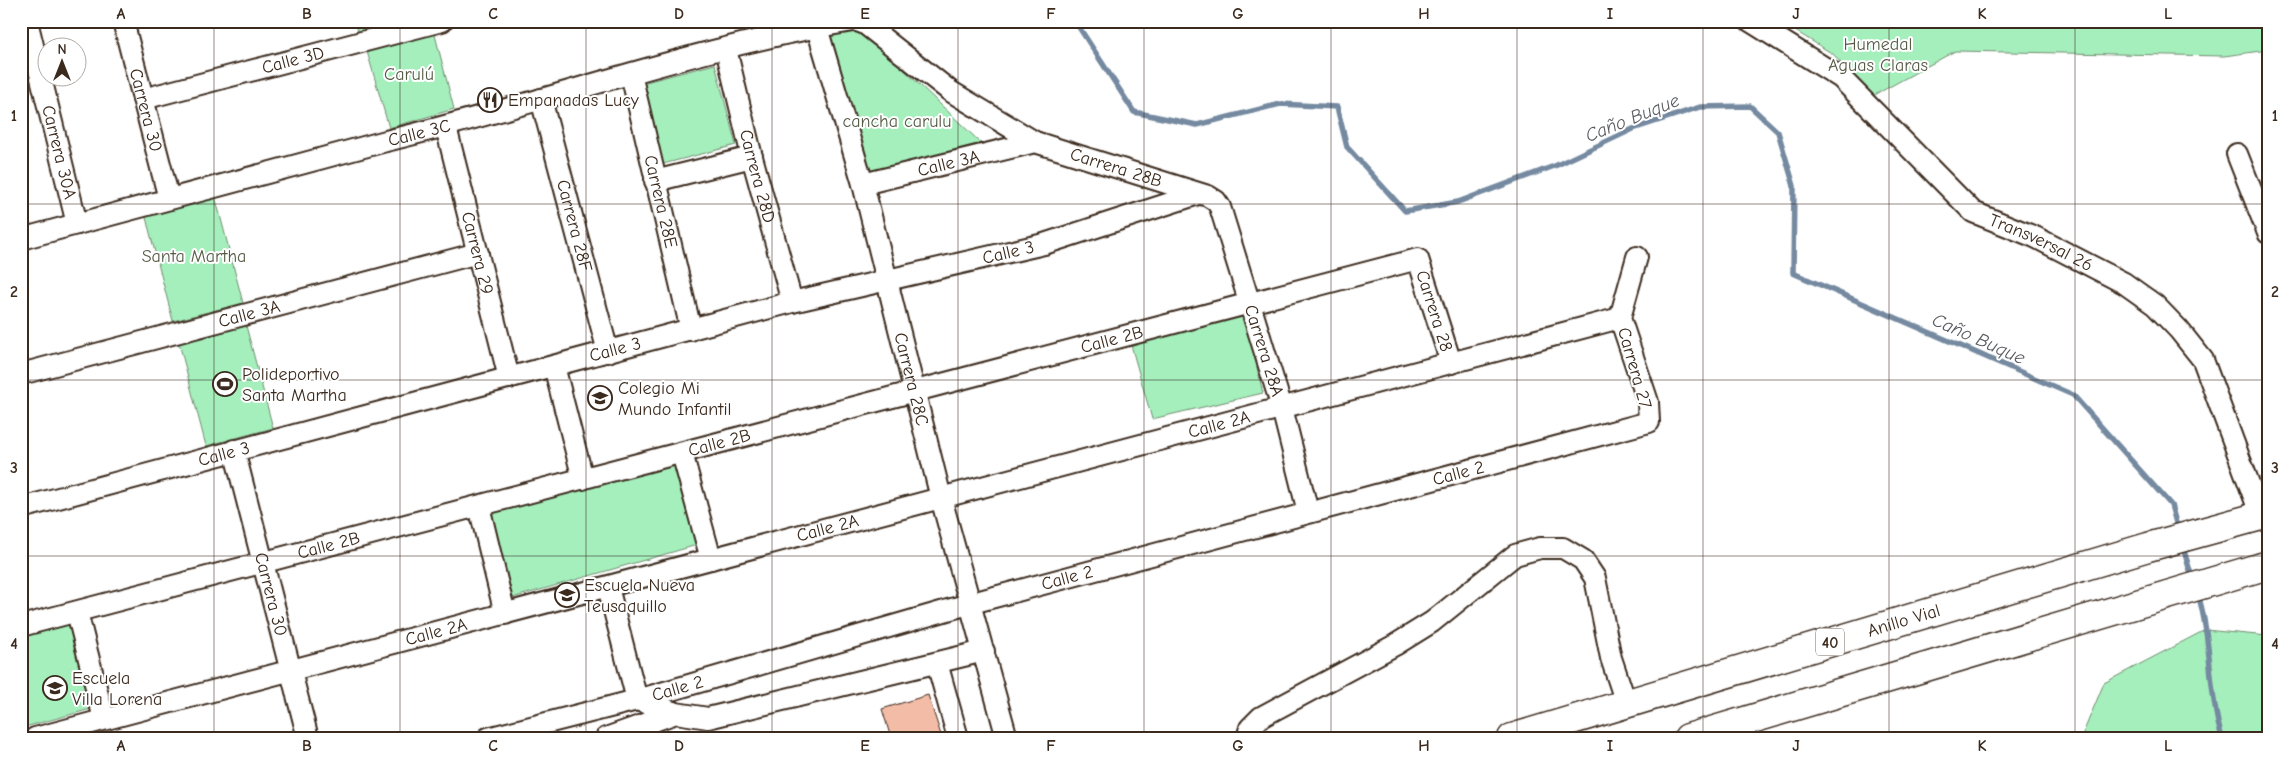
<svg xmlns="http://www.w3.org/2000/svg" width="2289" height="759" font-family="'Comic Neue',sans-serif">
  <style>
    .green { fill: #a5efbd; stroke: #708c6e }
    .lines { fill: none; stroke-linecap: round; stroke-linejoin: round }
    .stream { stroke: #758aa0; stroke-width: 5.5 }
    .building { fill: #f3bca6; stroke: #3b2a1e }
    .minor-casing { stroke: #3b2a1e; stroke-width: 24 }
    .highway-casing { stroke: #3b2a1e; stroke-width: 31 }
    .minor { stroke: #fff; stroke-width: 20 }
    .highway { stroke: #fff; stroke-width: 28 }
    .grid { fill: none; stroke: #3b2a1e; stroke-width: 1; stroke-opacity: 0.55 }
    .labels { text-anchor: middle; stroke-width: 4; stroke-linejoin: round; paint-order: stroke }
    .shield { fill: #fff; stroke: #766a62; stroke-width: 1 }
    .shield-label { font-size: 16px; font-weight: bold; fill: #3b2a1e }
    .park-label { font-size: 18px; fill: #565b46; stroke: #fff }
    .street-label { font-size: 18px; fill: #3b2a1e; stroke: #fff }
    .poi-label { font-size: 18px; fill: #3b2a1e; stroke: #fff; text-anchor: start }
    .water-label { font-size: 19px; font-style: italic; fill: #585a5f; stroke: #fff }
    .neatline { fill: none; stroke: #3b2a1e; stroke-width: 2 }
    .grid-label { font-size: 16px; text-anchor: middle; font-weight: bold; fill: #3b2a1e }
  </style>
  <rect width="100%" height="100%" fill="#fff"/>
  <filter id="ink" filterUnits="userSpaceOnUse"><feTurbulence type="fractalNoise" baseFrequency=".02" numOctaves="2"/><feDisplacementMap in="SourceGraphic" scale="10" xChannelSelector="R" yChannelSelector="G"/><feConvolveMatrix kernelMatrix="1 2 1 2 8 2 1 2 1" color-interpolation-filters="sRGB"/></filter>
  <g filter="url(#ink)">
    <!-- green -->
    <g class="green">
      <path d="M355,21H431L360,39Z"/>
      <path d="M1779,21H2268V50L2224,56L1955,51L1871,97L1833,54Z"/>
      <path d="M858,26L981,143L868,173L827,37Z"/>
      <path d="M434,31L454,109L389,128L366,48Z"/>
      <path d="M715,64L736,145L663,164L642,83Z"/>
      <path d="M214,192L243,303L173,321L144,210Z"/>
      <path d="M1241,300L1263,393L1152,419L1127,331Z"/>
      <path d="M245,322L273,428L206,446L178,339Z"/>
      <path d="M670,453L697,545L505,600L479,503Z"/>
      <path d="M68,613L91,709L21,728V626Z"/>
      <path d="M2205,630L2268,636V738H2081L2104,683Z"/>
    </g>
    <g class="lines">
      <!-- stream -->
      <g class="stream">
        <path d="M1075,21L1134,112L1197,125L1280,104L1337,107L1347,147L1405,211L1458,202L1557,165L1633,129L1700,107L1750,106L1778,132L1794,186L1793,273L2073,395L2171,505L2178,530"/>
        <path d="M2182,544L2193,581"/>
        <path d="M2198,594C2212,641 2208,691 2222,738"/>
      </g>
    </g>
    <!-- building -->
    <path class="building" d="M928,695L942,738H891L882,709Z"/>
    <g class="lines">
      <defs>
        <g id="minor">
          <path id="s1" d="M27,21L77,224"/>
          <path id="s2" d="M123,21L169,199"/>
          <path id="s3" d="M815,21L863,184L941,498L1007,738"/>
          <path id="s4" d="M857,21L865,24L950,91L1035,142L1208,196L1216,201L1220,207L1282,408L1308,512"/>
          <path id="s5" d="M1750,21L1841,78L1973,212L2035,237L2124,283L2155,305L2179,330L2203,360L2261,516"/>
          <path id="s6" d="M726,49L752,157L792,302"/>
          <path id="s7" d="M631,74L691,330"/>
          <path id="s8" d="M143,99L442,21"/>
          <path id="s9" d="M541,99L608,352"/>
          <path id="s10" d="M446,127L509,378"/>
          <path d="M2237,154L2268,233"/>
          <path d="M655,181L752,157"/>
          <path id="s11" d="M863,184L1035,142"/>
          <path id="s12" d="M21,239L386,141C542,104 694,47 853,21"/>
          <path d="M554,366L583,479"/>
          <path id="s13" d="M21,374L478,253"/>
          <path id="s14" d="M234,450L308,738"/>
          <path d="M682,453L711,559"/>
          <path d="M479,506L505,614"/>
          <path id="s15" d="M21,508L792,302L1044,244L1198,194"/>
          <path d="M608,587L637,700L676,713L708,718L984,651"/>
          <path d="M77,612L104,719"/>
          <path id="s16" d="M21,626L1418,259L1451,363"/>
          <path d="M937,663L958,738"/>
          <path id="s17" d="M35,738L1620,318"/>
          <path id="s18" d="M488,738L637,700L972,603L1649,422L1648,402L1620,318L1637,257"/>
          <path d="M606,738L676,713"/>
          <path d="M1247,738L1250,728L1261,717L1395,645L1432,622L1515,555L1540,548H1563L1583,560L1595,578L1611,658L1626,703"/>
        </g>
        <g id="highway">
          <path id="s19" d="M1512,738L2148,547L2268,514"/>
          <path d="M1688,738L2268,565"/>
        </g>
      </defs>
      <!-- minor casing -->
      <use href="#minor" class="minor-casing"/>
      <!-- highway casing -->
      <use href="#highway" class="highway-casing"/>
      <!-- minor -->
      <use href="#minor" class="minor"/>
      <!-- highway -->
      <use href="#highway" class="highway"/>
    </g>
  </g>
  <!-- grid -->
  <path class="grid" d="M214,21V738M400,21V738M586,21V738M772,21V738M958,21V738M1144,21V738M1331,21V738M1517,21V738M1703,21V738M1889,21V738M2075,21V738M21,204H2268M21,380H2268M21,556H2268"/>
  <!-- icons -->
  <defs>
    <symbol id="restaurant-ring" viewBox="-11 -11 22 22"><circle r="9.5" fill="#fff" stroke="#3b2a1e" stroke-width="1.5"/><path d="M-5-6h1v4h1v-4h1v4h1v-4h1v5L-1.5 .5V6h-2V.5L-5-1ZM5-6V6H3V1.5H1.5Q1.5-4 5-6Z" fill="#3b2a1e"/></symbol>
    <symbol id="stadium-ring" viewBox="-11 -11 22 22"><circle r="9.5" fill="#fff" stroke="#3b2a1e" stroke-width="1.5"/><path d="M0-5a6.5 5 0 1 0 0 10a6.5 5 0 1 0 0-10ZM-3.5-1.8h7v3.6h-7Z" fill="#3b2a1e"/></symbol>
    <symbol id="school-ring" viewBox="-11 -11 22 22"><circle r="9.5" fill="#fff" stroke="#3b2a1e" stroke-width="1.5"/><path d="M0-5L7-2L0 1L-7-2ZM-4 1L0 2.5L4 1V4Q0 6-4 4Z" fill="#3b2a1e"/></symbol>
  </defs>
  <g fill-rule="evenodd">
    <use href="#restaurant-ring" x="476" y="86" width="28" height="28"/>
    <use href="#stadium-ring" x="211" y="370" width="28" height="28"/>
    <use href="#school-ring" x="586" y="384" width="28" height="28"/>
    <use href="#school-ring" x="553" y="581" width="28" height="28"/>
    <use href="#school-ring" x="41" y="674" width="28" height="28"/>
  </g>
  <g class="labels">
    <!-- shield labels -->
    <rect class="shield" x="1816" y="628.5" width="28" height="27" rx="4"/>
    <g class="shield-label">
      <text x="1830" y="648">40</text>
    </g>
    <!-- park labels -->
    <g class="park-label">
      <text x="1878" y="50">Humedal<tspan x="1878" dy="21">Aguas Claras</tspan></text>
      <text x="409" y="80">Carulú</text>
      <text x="897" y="127">cancha carulu</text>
      <text x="194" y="262">Santa Martha</text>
    </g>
    <!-- street labels -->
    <g class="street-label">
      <text dy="6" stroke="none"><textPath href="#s8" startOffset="155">Calle 3D</textPath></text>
      <text dy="6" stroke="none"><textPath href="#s2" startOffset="92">Carrera 30</textPath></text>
      <text dy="6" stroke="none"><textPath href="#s12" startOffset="412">Calle 3C</textPath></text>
      <text dy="6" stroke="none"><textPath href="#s1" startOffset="135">Carrera 30A</textPath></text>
      <text dy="6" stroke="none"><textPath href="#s11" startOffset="88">Calle 3A</textPath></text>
      <text dy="6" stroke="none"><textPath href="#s4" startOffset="301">Carrera 28B</textPath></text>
      <text dy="6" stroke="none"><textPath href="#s6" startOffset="131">Carrera 28D</textPath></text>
      <text dy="6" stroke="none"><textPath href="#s7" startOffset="131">Carrera 28E</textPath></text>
      <text dy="6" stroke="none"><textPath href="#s9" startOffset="131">Carrera 28F</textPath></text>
      <text dy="6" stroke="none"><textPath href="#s5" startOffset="370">Transversal 26</textPath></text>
      <text dy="6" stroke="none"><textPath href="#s10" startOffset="130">Carrera 29</textPath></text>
      <text dy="6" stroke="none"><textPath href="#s15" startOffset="1020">Calle 3</textPath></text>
      <text dy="6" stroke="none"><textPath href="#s16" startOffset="1499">Carrera 28</textPath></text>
      <text dy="6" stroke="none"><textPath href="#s13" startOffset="236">Calle 3A</textPath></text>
      <text dy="6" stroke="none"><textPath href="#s16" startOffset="1128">Calle 2B</textPath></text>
      <text dy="6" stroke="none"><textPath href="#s15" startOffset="615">Calle 3</textPath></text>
      <text dy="6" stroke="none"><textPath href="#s4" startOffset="564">Carrera 28A</textPath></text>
      <text transform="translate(1635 368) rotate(74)" y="6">Carrera 27</text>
      <text dy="6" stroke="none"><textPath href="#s3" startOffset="371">Carrera 28C</textPath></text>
      <text dy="6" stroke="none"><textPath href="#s17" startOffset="1225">Calle 2A</textPath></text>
      <text dy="6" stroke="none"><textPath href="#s16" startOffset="722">Calle 2B</textPath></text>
      <text dy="6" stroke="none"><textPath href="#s15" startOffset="210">Calle 3</textPath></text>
      <text dy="6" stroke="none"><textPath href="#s18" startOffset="1006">Calle 2</textPath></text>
      <text dy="6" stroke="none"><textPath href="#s17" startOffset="820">Calle 2A</textPath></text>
      <text dy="6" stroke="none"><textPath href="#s16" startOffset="318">Calle 2B</textPath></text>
      <text dy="6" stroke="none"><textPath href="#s18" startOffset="601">Calle 2</textPath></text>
      <text dy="6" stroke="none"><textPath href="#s14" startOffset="149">Carrera 30</textPath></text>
      <text dy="6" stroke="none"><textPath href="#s19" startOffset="409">Anillo Vial</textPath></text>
      <text dy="6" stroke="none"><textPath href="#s17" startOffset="415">Calle 2A</textPath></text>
      <text dy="6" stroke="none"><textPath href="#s18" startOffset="196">Calle 2</textPath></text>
    </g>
    <!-- poi labels -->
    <g class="poi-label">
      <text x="508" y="106">Empanadas Lucy</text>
      <text x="242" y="380">Polideportivo<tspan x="242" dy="21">Santa Martha</tspan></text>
      <text x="618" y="394">Colegio Mi<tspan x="618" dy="21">Mundo Infantil</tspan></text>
      <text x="584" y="591">Escuela Nueva<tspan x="584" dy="21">Teusaquillo</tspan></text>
      <text x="72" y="684">Escuela<tspan x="72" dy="21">Villa Lorena</tspan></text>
    </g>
    <!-- water labels -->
    <g class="water-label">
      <text transform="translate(1632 117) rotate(-22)" y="7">Caño Buque</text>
      <text transform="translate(1979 338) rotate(24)" y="7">Caño Buque</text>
    </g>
  </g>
  <!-- margin -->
  <rect width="2289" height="759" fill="none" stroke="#fff" stroke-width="55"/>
  <!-- north arrow -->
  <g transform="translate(62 62)"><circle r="24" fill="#ffffff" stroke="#b1aaa5"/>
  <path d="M0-4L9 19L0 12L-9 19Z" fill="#3b2a1e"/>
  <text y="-8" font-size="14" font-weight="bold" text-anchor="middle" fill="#3b2a1e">N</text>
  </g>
  <rect x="28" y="28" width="2234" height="704" class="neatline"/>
  <g class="grid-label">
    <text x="121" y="19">A</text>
    <text x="307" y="19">B</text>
    <text x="493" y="19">C</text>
    <text x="679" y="19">D</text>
    <text x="865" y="19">E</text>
    <text x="1051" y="19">F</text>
    <text x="1238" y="19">G</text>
    <text x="1424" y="19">H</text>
    <text x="1610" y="19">I</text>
    <text x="1796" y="19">J</text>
    <text x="1982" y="19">K</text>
    <text x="2168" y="19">L</text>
    <text x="14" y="121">1</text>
    <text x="2275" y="121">1</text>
    <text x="14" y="297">2</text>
    <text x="2275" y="297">2</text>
    <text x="14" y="473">3</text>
    <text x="2275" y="473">3</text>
    <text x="14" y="649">4</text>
    <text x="2275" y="649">4</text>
    <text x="121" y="751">A</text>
    <text x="307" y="751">B</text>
    <text x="493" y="751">C</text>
    <text x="679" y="751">D</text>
    <text x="865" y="751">E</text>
    <text x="1051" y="751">F</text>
    <text x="1238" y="751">G</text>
    <text x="1424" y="751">H</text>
    <text x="1610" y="751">I</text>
    <text x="1796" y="751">J</text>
    <text x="1982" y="751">K</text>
    <text x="2168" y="751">L</text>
  </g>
</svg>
